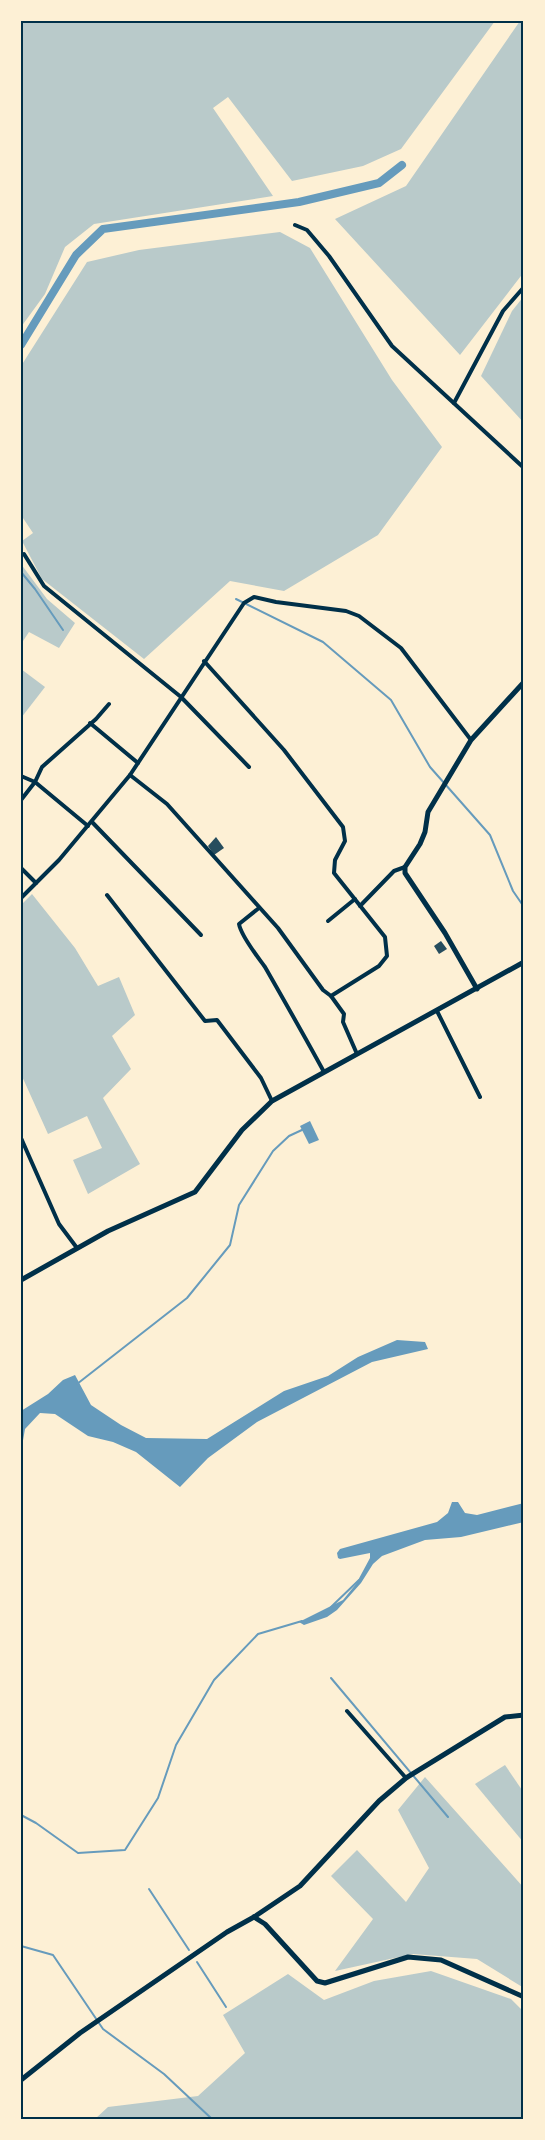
<svg xmlns="http://www.w3.org/2000/svg" width="545" height="2140" font-family="Barlow,sans-serif">
  <style>
    .green { fill: #b9caca }
    .water { fill: #669bbc }
    .lines { fill: none; stroke-linecap: round; stroke-linejoin: round }
    .stream { stroke: #669bbc; stroke-width: 2 }
    .canal { stroke: #669bbc; stroke-width: 8 }
    .building { fill: #264d5e }
    .minor { stroke: #003049; stroke-width: 4 }
    .tertiary { stroke: #003049; stroke-width: 5 }
    .secondary { stroke: #003049; stroke-width: 5 }
    .neatline { fill: none; stroke: #003049; stroke-width: 2 }
  </style>
  <rect width="100%" height="100%" fill="#fdf0d5"/>
  <!-- green -->
  <g class="green">
    <path d="M21,21H495L401,149L363,166L292,181L228,97L213,108L273,196L94,224L65,247L45,294L21,327Z"/>
    <path d="M520,21H524V272L460,355L335,219L406,186Z"/>
    <path d="M280,232L310,248L392,380L442,447L378,535L284,591L230,581L144,659L42,579L22,541L33,533L21,515V366L87,262L139,250Z"/>
    <path d="M524,296V423L481,376L512,311Z"/>
    <path d="M21,564L47,599L75,623L59,648L29,632L21,644Z"/>
    <path d="M21,669L45,687L21,718Z"/>
    <path d="M32,894L75,948L98,986L119,977L135,1015L112,1036L131,1069L103,1098L140,1164L88,1194L73,1160L102,1148L87,1116L48,1134L21,1074V905Z"/>
    <path d="M505,1765L524,1793V1843L475,1784Z"/>
    <path d="M425,1777L524,1888V1988L477,1959L413,1954L335,1971L373,1919L331,1876L357,1850L406,1902L429,1868L398,1810Z"/>
    <path d="M431,1971L511,1999L524,2012V2119H95L108,2107L198,2096L245,2053L223,2015L288,1974L324,2000L374,1981Z"/>
  </g>
  <!-- water -->
  <g class="water">
    <path d="M310,1121L319,1140L309,1144L300,1126Z"/>
    <path d="M397,1340L425,1342L428,1349L372,1362L257,1422L208,1458L180,1487L136,1452L113,1442L88,1436L55,1414L40,1413L25,1429L21,1452V1411L48,1394L63,1380L75,1375L91,1405L121,1425L146,1438L207,1439L284,1391L328,1376L358,1357Z"/>
    <path d="M452,1502H458L465,1513L477,1515L524,1503V1522L461,1537L425,1540L382,1556L373,1564L361,1583L337,1610L327,1617L304,1625L299,1622L343,1600L356,1584L370,1558V1553L340,1559L338,1558L337,1553L340,1549L437,1522L448,1513Z"/>
  </g>
  <g class="lines">
    <!-- stream -->
    <g class="stream">
      <path d="M21,572L35,589L63,630"/>
      <path d="M236,599L323,642L391,700L430,767L490,835L513,891L524,907"/>
      <path d="M77,1384L187,1298L230,1245L239,1205L273,1151L289,1136L304,1129"/>
      <path d="M331,1607L359,1580"/>
      <path d="M331,1678L448,1817"/>
      <path d="M21,1815L36,1823L78,1853L125,1850L158,1798L176,1745L214,1680L258,1634L302,1621"/>
      <path d="M149,1889L189,1950"/>
      <path d="M21,1946L53,1955L103,2029L164,2074L212,2119"/>
      <path d="M197,1962L226,2007"/>
    </g>
    <!-- canal -->
    <path class="canal" d="M21,345L76,255L103,229L299,202L379,183L402,165"/>
  </g>
  <!-- building -->
  <g class="building">
    <path d="M216,837L224,848L214,855L208,846Z"/>
    <path d="M441,941L447,949L439,954L434,946Z"/>
  </g>
  <g class="lines">
    <!-- minor -->
    <g class="minor">
      <path d="M295,225L307,230L329,256L392,346L524,468"/>
      <path d="M454,403L503,311L524,287"/>
      <path d="M24,554L44,586L181,697L249,767"/>
      <path d="M90,723L138,763"/>
      <path d="M130,775L167,804L278,928L323,990L331,996L379,966L387,956L385,937L334,873L335,860L345,841L343,827L284,750L204,661"/>
      <path d="M21,776L35,782L88,826"/>
      <path d="M21,800L35,782L42,767L96,719L109,704"/>
      <path d="M92,822L201,935"/>
      <path d="M21,868L36,883"/>
      <path d="M107,895L205,1021L217,1020L261,1078L272,1101"/>
      <path d="M21,898L59,860L130,775L244,603L254,597L276,602L346,611L359,616L401,648L471,740"/>
      <path d="M360,906L394,871L405,867"/>
      <path d="M259,908L239,924C241,936 257,956 265,967C285,1002 305,1037 324,1072"/>
      <path d="M328,921L355,899"/>
      <path d="M331,996L344,1014L343,1022L357,1054"/>
      <path d="M437,1011L480,1097"/>
      <path d="M21,1138L59,1224L77,1248"/>
      <path d="M347,1711L406,1778"/>
    </g>
    <!-- tertiary -->
    <g class="tertiary">
      <path d="M477,989L445,933L405,873V867L420,844L425,832L428,812L471,740L524,682"/>
      <path d="M254,1917L265,1924L317,1981L325,1983L408,1957L441,1960L524,1997"/>
    </g>
    <!-- secondary -->
    <g class="secondary">
      <path d="M21,1280L108,1231L195,1192L242,1130L272,1101L524,962"/>
      <path d="M21,2080L80,2033L227,1932L254,1917L300,1886L379,1801L406,1778L505,1717L524,1715"/>
    </g>
  </g>
  <!-- border -->
  <rect width="545" height="2140" fill="none" stroke="#fdf0d5" stroke-width="45"/>
  <rect x="22" y="22" width="500" height="2096" class="neatline"/>
</svg>
